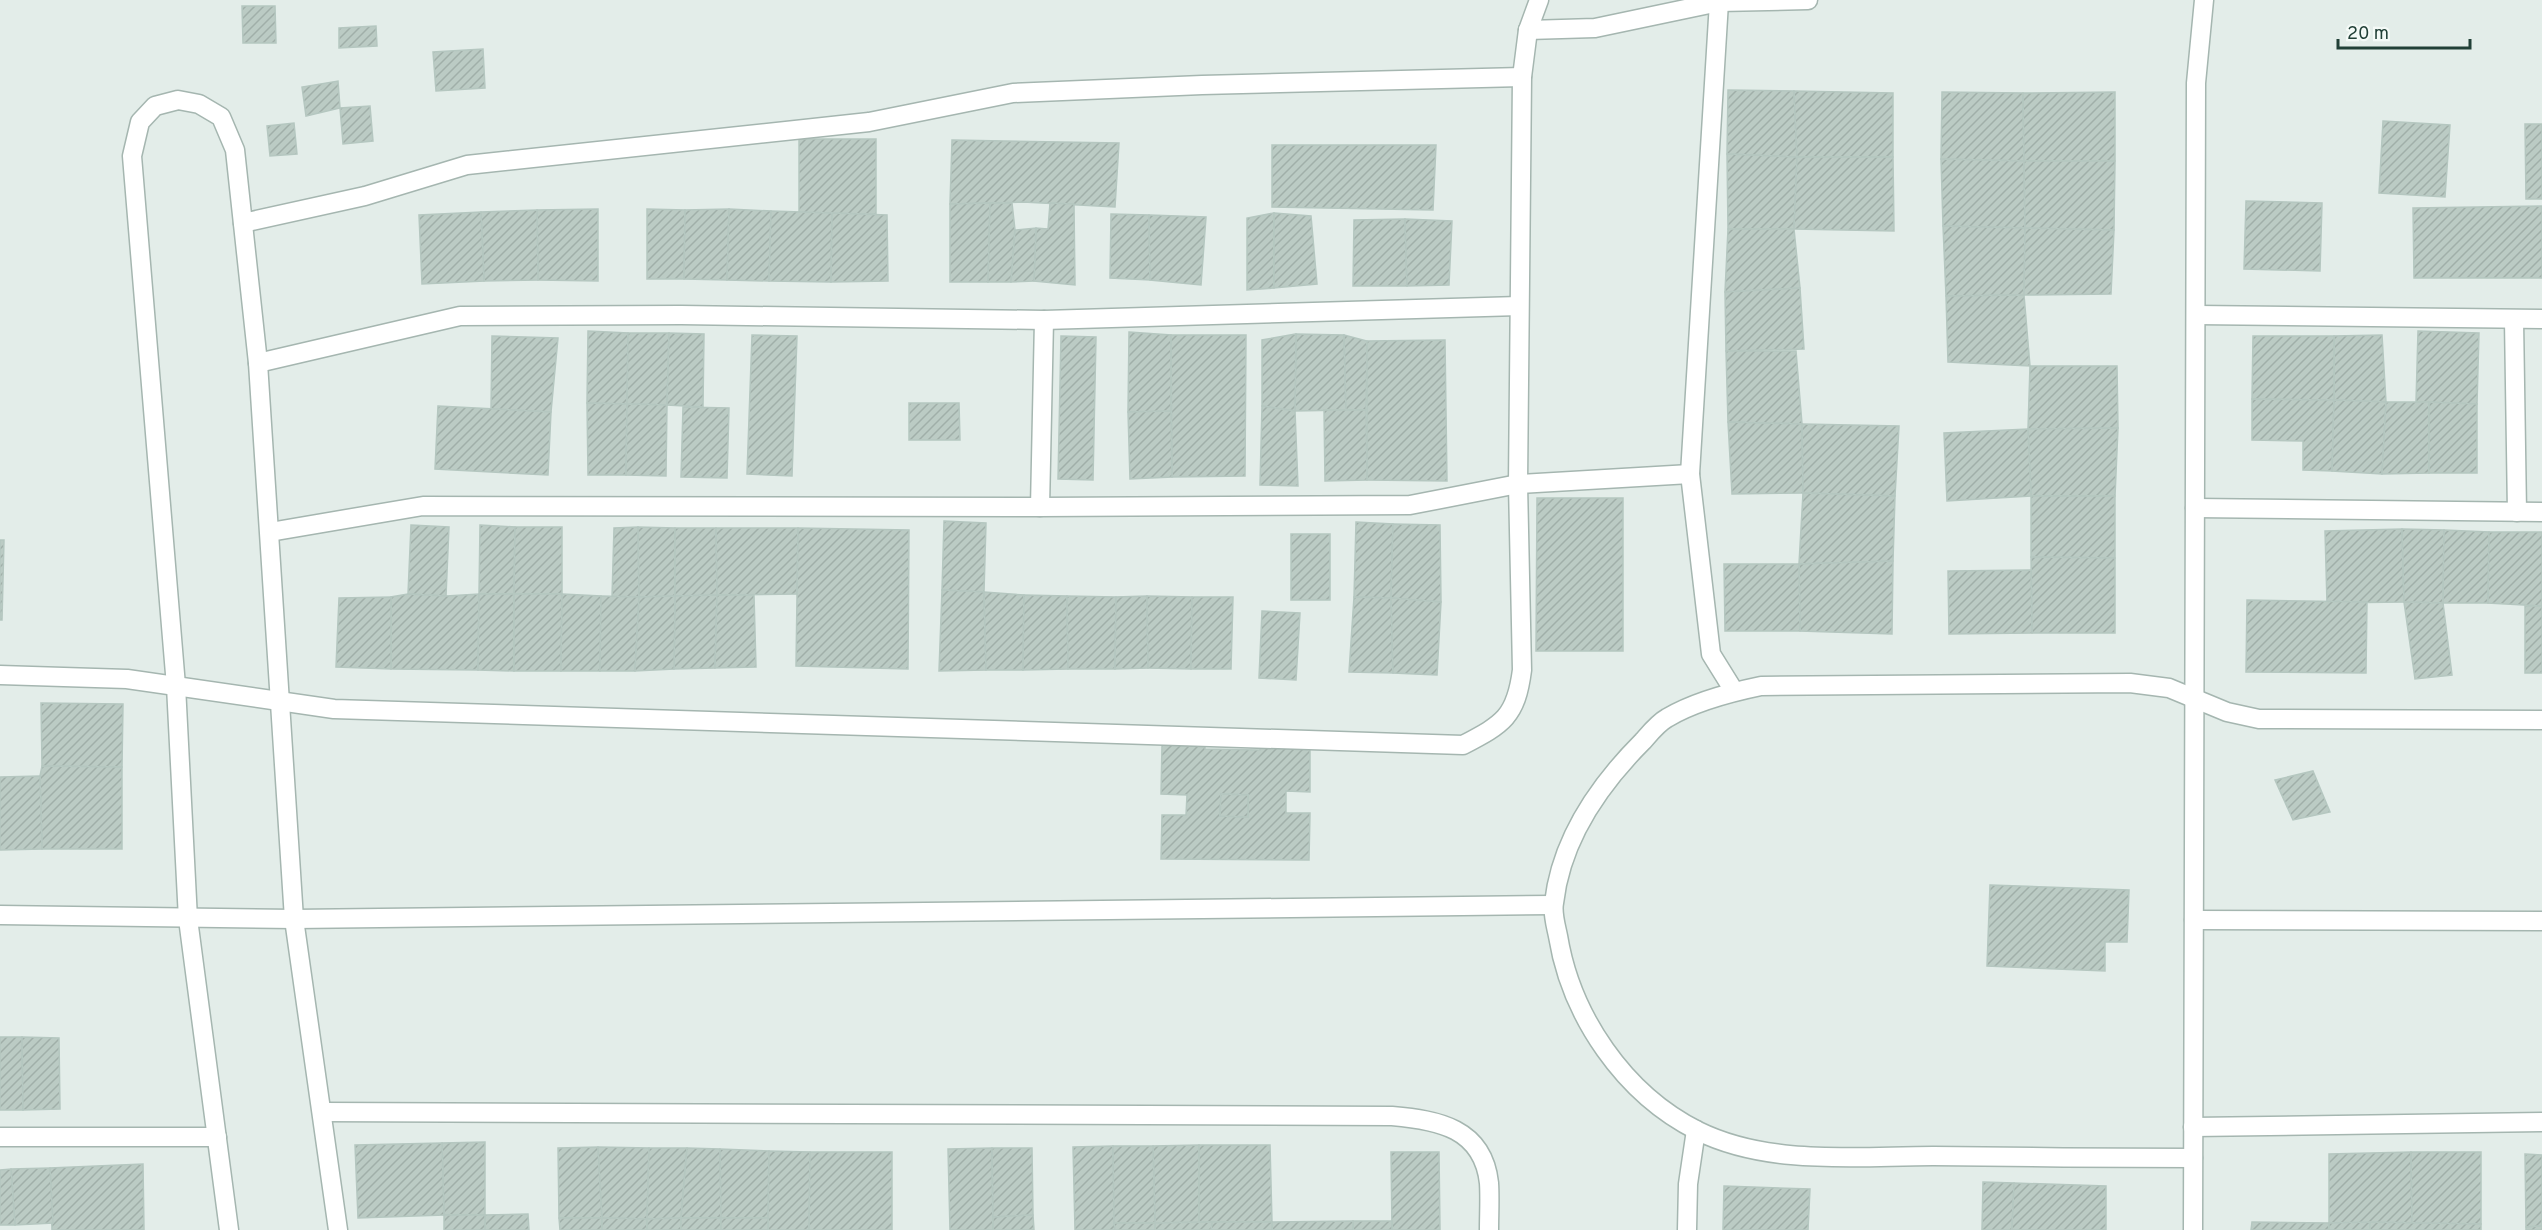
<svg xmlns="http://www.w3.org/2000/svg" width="2542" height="1230" font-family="Overpass,sans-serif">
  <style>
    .building { fill: url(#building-hatch); stroke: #b5c7c0; stroke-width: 1.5; fill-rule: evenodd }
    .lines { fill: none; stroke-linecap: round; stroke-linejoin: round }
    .street-casing { stroke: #a5b6b0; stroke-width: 21 }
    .street { stroke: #fff; stroke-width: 18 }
  </style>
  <defs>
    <pattern id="building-hatch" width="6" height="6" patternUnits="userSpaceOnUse" patternTransform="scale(1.5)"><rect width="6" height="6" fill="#bbcbc4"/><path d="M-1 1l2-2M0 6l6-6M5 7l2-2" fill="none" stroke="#a0afa9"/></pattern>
  </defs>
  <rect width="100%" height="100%" fill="#e3ede9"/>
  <!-- building -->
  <g class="building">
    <path d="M242,6H275L276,43H243Z"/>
    <path d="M376,26L377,46L339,48V28Z"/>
    <path d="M483,49L485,88L436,91L433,52Z"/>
    <path d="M338,81L340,108L306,116L302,87Z"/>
    <path d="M1728,90L1794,91L1797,157L1727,154Z"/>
    <path d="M1794,91L1893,93V157H1797Z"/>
    <path d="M1942,92L2023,93L2024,161L1941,159Z"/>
    <path d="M2115,92V161H2024L2023,93Z"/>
    <path d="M370,106L373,141L343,144L340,108Z"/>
    <path d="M2383,121L2450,125L2445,197L2379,193Z"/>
    <path d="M294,123L297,154L270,156L267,126Z"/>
    <path d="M2525,124H2542V199H2526Z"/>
    <path d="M799,139H876V214L799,213Z"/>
    <path d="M952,140L1119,143L1115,207L1023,202L950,204Z"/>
    <path d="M1272,145H1436L1433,210L1272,207Z"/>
    <path d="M1727,154L1797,157L1794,229H1728Z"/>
    <path d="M1797,157H1893L1894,231L1794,229Z"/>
    <path d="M1941,159L2024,161L2025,228L1943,226Z"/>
    <path d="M2024,161H2115L2114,230L2025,228Z"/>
    <path d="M2246,201L2322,203L2320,271L2244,269Z"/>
    <path d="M990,203L988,282H950V204Z"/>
    <path d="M990,203H1012L1015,230L1011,282H988Z"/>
    <path d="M1050,203L1074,204L1075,285L1034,281L1036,228L1048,229Z"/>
    <path d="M2542,206V278H2414L2413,208Z"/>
    <path d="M598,209V281L538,280L537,210Z"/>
    <path d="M647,209L685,210L684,279H647Z"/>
    <path d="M729,209L727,280L684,279L685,210Z"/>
    <path d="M729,209L771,211L769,281L727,280Z"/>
    <path d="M537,210L538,280L484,281L481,212Z"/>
    <path d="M771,211L832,213L831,282L769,281Z"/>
    <path d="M481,212L484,281L422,284L419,215Z"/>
    <path d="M832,213L887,215L888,281L831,282Z"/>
    <path d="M1274,213V288L1247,290V218Z"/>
    <path d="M1274,213L1311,216L1317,284L1274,288Z"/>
    <path d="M1111,214L1149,215L1150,280L1110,278Z"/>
    <path d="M1149,215L1206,217L1201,285L1150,280Z"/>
    <path d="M1405,219L1407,286H1353L1354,220Z"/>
    <path d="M1405,219L1452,221L1449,285L1407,286Z"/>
    <path d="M1943,226L2025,228L2024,295L1946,296Z"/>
    <path d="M1036,228L1034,281L1011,282L1015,230Z"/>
    <path d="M2025,228L2114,230L2111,294L2024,295Z"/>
    <path d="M1728,229H1794L1800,288L1725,292Z"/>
    <path d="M1800,288L1804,349L1726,351L1725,292Z"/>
    <path d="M2024,295L2030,366L1948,362L1946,296Z"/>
    <path d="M588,331L628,333L627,404L587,403Z"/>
    <path d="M2418,331L2479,333L2477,404L2416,402Z"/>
    <path d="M1129,332L1171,335V411L1128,412Z"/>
    <path d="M628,333H669L667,405L627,404Z"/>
    <path d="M669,333L704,334L703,407L667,405Z"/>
    <path d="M1296,334L1344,335L1346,410L1295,411Z"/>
    <path d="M1296,334L1295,411L1262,406V340Z"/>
    <path d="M752,335L797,336L792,476L747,474Z"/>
    <path d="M1171,335H1246L1245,476L1172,477Z"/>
    <path d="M1344,335L1367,341L1366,410H1346Z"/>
    <path d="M2382,335L2386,402L2334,400V336Z"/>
    <path d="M492,336L558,338L551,412L491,409Z"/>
    <path d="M1061,336L1096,337L1093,480L1058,479Z"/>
    <path d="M2253,336H2334V400L2252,399Z"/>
    <path d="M1445,340L1447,481L1367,480V341Z"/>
    <path d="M1726,351H1796L1802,424L1728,422Z"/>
    <path d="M2030,366H2117L2118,428L2028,429Z"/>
    <path d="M2252,399L2334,400L2332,471L2303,470V441L2252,440Z"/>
    <path d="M2334,400L2386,402L2382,474L2332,471Z"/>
    <path d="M2386,402H2429V473L2382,474Z"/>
    <path d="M2429,402L2477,404V473H2429Z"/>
    <path d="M587,403L627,404L626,475H588Z"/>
    <path d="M909,403H959L960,440H909Z"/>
    <path d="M627,404L667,405L666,476L626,475Z"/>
    <path d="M438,406L551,412L548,475L435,469Z"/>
    <path d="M1262,406L1295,411L1298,486L1260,485Z"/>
    <path d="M683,407L729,408L727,478L681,477Z"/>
    <path d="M1324,410H1366L1367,480L1325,481Z"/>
    <path d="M1171,411L1172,477L1130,479L1128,412Z"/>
    <path d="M1728,422L1802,424L1803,493L1732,494Z"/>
    <path d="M1802,424L1899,426L1895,496L1803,493Z"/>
    <path d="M2118,428L2115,496H2031L2028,429Z"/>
    <path d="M2028,429L2031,496L1947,501L1944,433Z"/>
    <path d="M1803,493L1895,496L1893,561L1799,564Z"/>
    <path d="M2031,496H2115V558L2031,557Z"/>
    <path d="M1537,498H1623V651H1536Z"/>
    <path d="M944,521L986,523L984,592L942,590Z"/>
    <path d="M1356,522L1393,524L1391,598L1354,597Z"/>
    <path d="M1393,524L1440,525L1441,602L1391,598Z"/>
    <path d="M411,525L449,527L446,596L408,594Z"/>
    <path d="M480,525L515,527L514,594H479Z"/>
    <path d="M515,527H562V594H514Z"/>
    <path d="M638,527L639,597H612L614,528Z"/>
    <path d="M638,527L675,528V596L639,597Z"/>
    <path d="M675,528H716L717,595L675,596Z"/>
    <path d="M716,528H798L797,594L717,595Z"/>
    <path d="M798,528L909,530L908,669L796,666Z"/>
    <path d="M2402,529L2404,602L2327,603L2325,531Z"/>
    <path d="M2402,529L2444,530L2443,603L2404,602Z"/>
    <path d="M2444,530L2489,532L2488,603H2443Z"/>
    <path d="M2489,532H2542V606L2488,603Z"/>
    <rect x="1291" y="534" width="39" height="66"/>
    <path d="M0,540H4L2,620H0Z"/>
    <path d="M2031,557L2115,558V633H2032Z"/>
    <path d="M1893,561L1892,634L1800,631L1799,564Z"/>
    <path d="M1724,564H1799L1800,631H1725Z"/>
    <path d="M2031,570L2032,633L1949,634L1948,571Z"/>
    <path d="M942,590L984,592L986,670L939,671Z"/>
    <path d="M984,592L1024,595L1023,670H986Z"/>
    <path d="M408,594L446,596L479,594L478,670L391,669V597Z"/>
    <path d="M479,594H514V671L478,670Z"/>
    <path d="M514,594H562L561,671H514Z"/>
    <path d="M562,594L601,596L600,671H561Z"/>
    <path d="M717,595L715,668L674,669L675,596Z"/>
    <path d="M717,595H754L756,667L715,668Z"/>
    <path d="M1024,595L1067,596L1068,669L1023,670Z"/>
    <path d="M601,596L639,597L635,671H600Z"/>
    <path d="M675,596L674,669L635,671L639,597Z"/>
    <path d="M1067,596L1116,597L1115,669H1068Z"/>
    <path d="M1147,596L1148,668L1115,669L1116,597Z"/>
    <path d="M1147,596L1192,597L1191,669L1148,668Z"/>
    <path d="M391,597V669L336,667L339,598Z"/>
    <path d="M1192,597H1233L1231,669H1191Z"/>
    <path d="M1354,597L1391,598L1393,673L1349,672Z"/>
    <path d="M1391,598L1441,602L1437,675L1393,673Z"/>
    <path d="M2247,600L2367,602L2366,673L2246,672Z"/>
    <path d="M2404,602L2443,603L2452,675L2415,679Z"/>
    <rect x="2525" y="606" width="17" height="67"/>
    <path d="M1262,611L1300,613L1296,680L1259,678Z"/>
    <path d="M41,703L123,704L122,767L42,766Z"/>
    <path d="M1162,745L1205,746V749L1260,750V746L1310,747V792L1286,791V813H1310L1309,860L1161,859L1162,815H1186L1187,795L1161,794ZM1221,794L1248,795V817L1220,816Z"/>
    <path d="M42,766L122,767V849H42L40,776Z"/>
    <path d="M2313,771L2330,812L2293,820L2275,780Z"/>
    <path d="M40,776L42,849L0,850V777Z"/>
    <path d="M1221,794L1248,795V817L1220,816Z"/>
    <path d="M1990,885L2129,890L2127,942H2105V971L1987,966Z"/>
    <path d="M0,1037H22L23,1110H0Z"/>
    <path d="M22,1037L59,1038L60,1109L23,1110Z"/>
    <path d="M485,1142V1215H444L442,1143Z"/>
    <path d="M442,1143L444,1215L358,1218L355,1145Z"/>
    <path d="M1199,1145V1222L1155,1223L1153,1146Z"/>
    <path d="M1199,1145H1270L1272,1222H1199Z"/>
    <path d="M1113,1146L1115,1230H1075L1073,1147Z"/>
    <path d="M1113,1146H1153L1155,1223H1114Z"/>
    <path d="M598,1147L602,1218H559L558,1148Z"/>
    <path d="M598,1147L649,1148L647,1219L602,1218Z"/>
    <path d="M649,1148H687L681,1218L647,1219Z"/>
    <path d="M687,1148L720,1149L721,1218H681Z"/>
    <path d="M992,1148L993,1230H950L948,1149Z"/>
    <path d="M992,1148H1032L1033,1215L993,1217Z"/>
    <path d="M720,1149L769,1151L768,1218H721Z"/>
    <path d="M769,1151L810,1152L809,1230H768Z"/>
    <path d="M810,1152H892V1230H809Z"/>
    <path d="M1391,1152H1439L1440,1230H1392Z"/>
    <path d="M2411,1152L2412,1224L2329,1223V1154Z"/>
    <path d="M2411,1152H2481V1224H2412Z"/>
    <path d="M2525,1154L2542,1155V1226L2526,1227Z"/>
    <path d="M143,1164L144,1230H52L50,1168Z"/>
    <path d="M50,1168L53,1223L15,1225L11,1169Z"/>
    <path d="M11,1169L15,1225H0V1170Z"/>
    <path d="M1983,1182L2014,1183L2012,1230H1982Z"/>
    <path d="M2014,1183L2106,1186V1230H2012Z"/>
    <path d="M1724,1186L1810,1189L1808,1230H1723Z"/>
    <path d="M528,1214L529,1230H485V1215Z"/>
    <rect x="444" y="1215" width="41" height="15"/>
    <path d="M1033,1215L1034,1230H993V1217Z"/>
    <path d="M559,1218H602V1230H560Z"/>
    <path d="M602,1218L647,1219V1230H602Z"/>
    <path d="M681,1218V1230H647V1219Z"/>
    <rect x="681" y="1218" width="40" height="12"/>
    <rect x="721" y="1218" width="47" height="12"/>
    <rect x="1353" y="1221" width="39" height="9"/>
    <path d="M1353,1221V1230H1272V1222Z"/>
    <path d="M1212,1222H1272V1230H1211Z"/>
    <path d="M1212,1222L1211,1230H1155V1223Z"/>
    <path d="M2252,1222L2329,1223V1230H2251Z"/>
    <path d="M2370,1222V1230H2329V1223Z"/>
    <path d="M2370,1222L2481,1224V1230H2370Z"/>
    <path d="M1114,1223H1155V1230H1115Z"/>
    <path d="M2542,1226V1230H2526V1227Z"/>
  </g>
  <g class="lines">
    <defs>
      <g id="street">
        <path d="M1719,2L1690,474L1711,654L1734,691"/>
        <path d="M1528,30L1595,28L1719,2L1808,0"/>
        <path d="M243,223L365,196L467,165L869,122L1013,93L1202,85L1522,77"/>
        <path d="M2197,315L2542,319"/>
        <path d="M2514,320L2517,512"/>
        <path d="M258,363L460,316L681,315L1044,320L1519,306"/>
        <path d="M1040,507L1044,320"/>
        <path d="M2195,508L2542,512"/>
        <path d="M270,532L423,506L1040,507L1410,505L1518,484L1690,474"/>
        <path d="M0,675L127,679L334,709L1463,745C1503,724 1516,717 1522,670L1518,484L1522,77L1528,30L1539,0"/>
        <path d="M0,915L294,919L1553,905"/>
        <path d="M2194,920L2542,921"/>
        <path d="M322,1112L1392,1116C1438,1120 1483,1128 1489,1183C1490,1198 1489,1215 1489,1230"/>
        <path d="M2193,1127L2542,1122"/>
        <path d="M0,1137H217"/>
        <path d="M2193,1158C2106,1158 2020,1157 1933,1156C1856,1156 1769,1166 1698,1131C1624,1094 1571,1016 1558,936C1556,926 1552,913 1554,903C1561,840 1599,785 1643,741C1650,733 1658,723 1667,718C1692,703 1732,692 1761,686L2130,683L2169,688L2227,712L2259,719L2542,720"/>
        <path d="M229,1230L188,919L176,686L132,156L140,122L155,106L178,100L199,104L221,117L235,150L258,363L294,919L338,1230"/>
        <path d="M1687,1230L1688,1184L1696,1130"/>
        <path d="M2193,1230L2196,83L2204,0"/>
      </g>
    </defs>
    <!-- street casing -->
    <use href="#street" class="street-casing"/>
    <!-- street -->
    <use href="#street" class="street"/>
  </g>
  <!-- scale -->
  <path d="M2338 39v9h132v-9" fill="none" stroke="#214037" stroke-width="3"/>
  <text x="2347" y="39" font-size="18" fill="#214037" stroke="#f4faf7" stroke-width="4.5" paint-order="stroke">20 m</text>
</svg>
